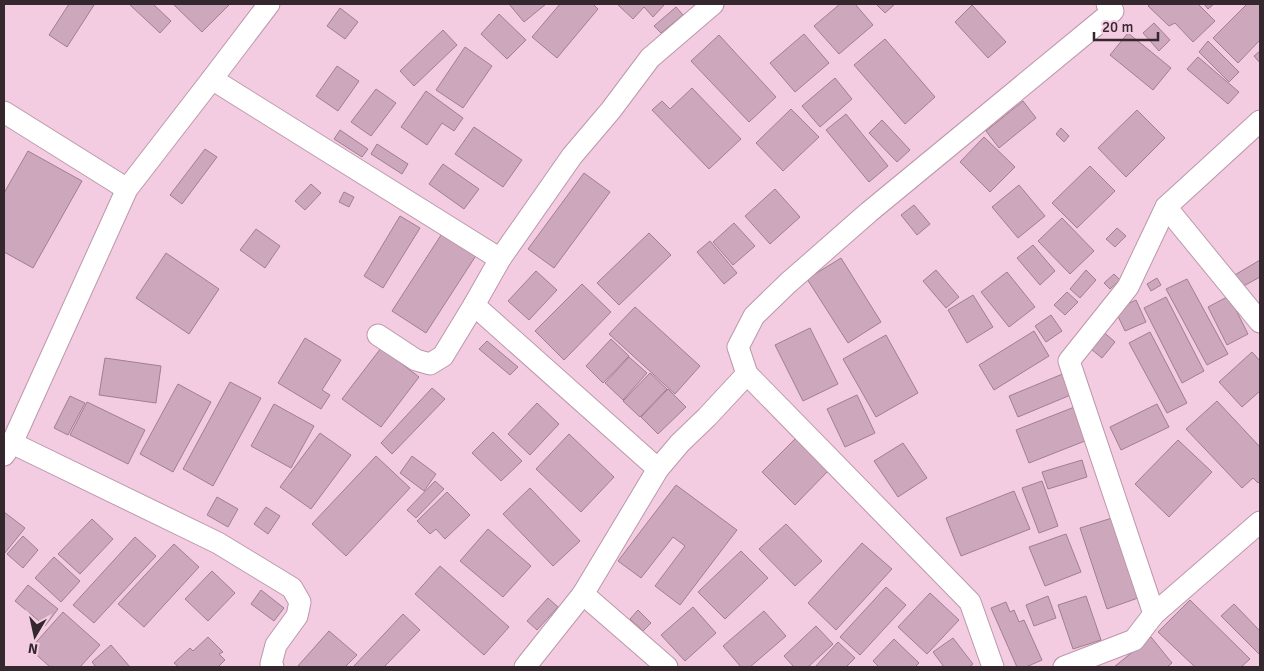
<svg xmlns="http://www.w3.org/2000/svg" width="1264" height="671" font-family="Signika,sans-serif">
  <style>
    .building { fill: #cda8bc; stroke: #a17e91 }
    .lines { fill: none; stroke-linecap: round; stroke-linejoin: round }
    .street-casing { stroke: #bc97ab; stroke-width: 23 }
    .street { stroke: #fff; stroke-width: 21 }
  </style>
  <rect width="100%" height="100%" fill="#f3cce1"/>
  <!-- building -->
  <g class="building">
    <path d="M69,4H92L94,5L67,47L49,35Z"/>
    <path d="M129,4H153L171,21L160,33Z"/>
    <path d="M173,4H230L202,32Z"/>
    <path d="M509,4H546L524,22Z"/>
    <path d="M560,4H593L598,9L557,58L532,37Z"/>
    <path d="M617,4H665L653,17L644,7L633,19Z"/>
    <path d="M840,4H855L873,25L839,54L814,26Z"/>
    <path d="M876,4H895L885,13Z"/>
    <path d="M1151,4H1198L1215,21L1193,42L1175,23L1169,26L1148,6Z"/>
    <path d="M1204,4H1214L1208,9Z"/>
    <path d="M1247,4H1260V40L1238,63L1213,38Z"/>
    <path d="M972,5L1006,42L988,58L955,22Z"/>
    <path d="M676,7L683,15L661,33L654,26Z"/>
    <path d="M340,8L358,22L345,39L327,26Z"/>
    <path d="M499,14L526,40L507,59L481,34Z"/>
    <path d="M1154,23L1170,40L1159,51L1143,33Z"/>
    <path d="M443,30L457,45L414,86L400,71Z"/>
    <path d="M1128,33L1171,68L1153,90L1110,55Z"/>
    <path d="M804,34L829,63L795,92L770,63Z"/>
    <path d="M719,35L776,97L749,122L691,61Z"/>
    <path d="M885,39L935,97L905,124L854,65Z"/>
    <path d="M1208,41L1239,72L1229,82L1199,52Z"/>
    <path d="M465,47L492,66L463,108L436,90Z"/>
    <path d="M1260,51V63L1254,56Z"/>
    <path d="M1198,57L1239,92L1228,104L1187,69Z"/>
    <path d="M337,66L359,81L338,111L316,96Z"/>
    <path d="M835,78L852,99L820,127L802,106Z"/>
    <path d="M692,88L741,139L709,169L652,110L662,101L670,109Z"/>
    <path d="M376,89L396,103L371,136L351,122Z"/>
    <path d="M426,91L463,118L454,131L442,123L427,145L401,127Z"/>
    <path d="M1023,101L1036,118L999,148L986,131Z"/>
    <path d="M791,109L819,137L783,171L756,143Z"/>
    <path d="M1137,110L1165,138L1126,177L1098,148Z"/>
    <path d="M846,114L888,166L869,182L826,130Z"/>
    <path d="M882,120L910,150L897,162L869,133Z"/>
    <path d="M474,127L522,160L503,187L455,154Z"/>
    <path d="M1061,128L1069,136L1064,142L1056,134Z"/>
    <path d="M340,130L368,149L362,157L334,139Z"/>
    <path d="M984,137L1015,167L990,192L960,162Z"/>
    <path d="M377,144L408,164L402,174L371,154Z"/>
    <path d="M205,149L217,157L182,204L170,195Z"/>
    <path d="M28,151L82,181L33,268L4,252V193Z"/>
    <path d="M443,164L479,189L464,209L429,184Z"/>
    <path d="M1090,166L1115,191L1077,228L1052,203Z"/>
    <path d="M584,173L610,192L554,268L528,249Z"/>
    <path d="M311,184L321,193L305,210L295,201Z"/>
    <path d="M1019,185L1045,216L1018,238L992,207Z"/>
    <path d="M775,189L800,217L770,244L745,216Z"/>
    <path d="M344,192L354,197L349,207L339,202Z"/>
    <path d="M914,205L930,224L917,235L901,215Z"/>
    <path d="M400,216L420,228L383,288L364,276Z"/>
    <path d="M1062,218L1094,251L1070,274L1038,241Z"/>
    <path d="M734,223L755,246L733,265L713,242Z"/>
    <path d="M1117,228L1126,236L1115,247L1106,239Z"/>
    <path d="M256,229L280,246L265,268L240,250Z"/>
    <path d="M443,232L477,254L426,333L392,311Z"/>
    <path d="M649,233L671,255L619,305L597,283Z"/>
    <path d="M710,241L737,273L724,284L697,252Z"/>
    <path d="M1033,245L1055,271L1040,285L1017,258Z"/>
    <path d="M166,253L219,289L189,334L136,298Z"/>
    <path d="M841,258L881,322L848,343L807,279Z"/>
    <path d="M1260,260V277L1240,288L1233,276Z"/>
    <path d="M936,270L959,297L946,308L923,281Z"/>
    <path d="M1086,270L1096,280L1080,298L1070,289Z"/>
    <path d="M536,271L557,290L529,320L508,301Z"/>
    <path d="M1007,272L1035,307L1009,327L981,292Z"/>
    <path d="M1114,274L1120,280L1110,289L1104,283Z"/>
    <path d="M1157,278L1161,285L1151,291L1147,284Z"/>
    <path d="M1187,279L1228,354L1207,365L1166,289Z"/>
    <path d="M582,284L611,312L564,360L535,331Z"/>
    <path d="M1067,292L1078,302L1065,315L1054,305Z"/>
    <path d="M973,295L993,327L967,343L948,310Z"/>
    <path d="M1229,296L1248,334L1227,345L1208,307Z"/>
    <path d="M1166,297L1204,371L1182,383L1144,308Z"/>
    <path d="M1136,300L1146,322L1125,331L1115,310Z"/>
    <path d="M635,307L700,366L675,394L609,334Z"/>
    <path d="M1051,315L1062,331L1046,342L1035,326Z"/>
    <path d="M810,328L838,384L803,401L775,345Z"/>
    <path d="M1100,329L1115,342L1102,358L1086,345Z"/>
    <path d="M1034,331L1049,356L994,390L979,365Z"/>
    <path d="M1150,332L1187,403L1167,413L1129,343Z"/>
    <path d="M886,335L918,393L876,417L843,359Z"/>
    <path d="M305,338L341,360L322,390L330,395L321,409L278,383Z"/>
    <path d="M611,339L629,356L603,383L586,366Z"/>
    <path d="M487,341L518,367L510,375L479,349Z"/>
    <path d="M381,348L419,377L381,427L342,399Z"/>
    <path d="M1252,352L1260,361V391L1242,407L1219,382Z"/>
    <path d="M629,357L647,373L623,400L605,383Z"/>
    <path d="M105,358L161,366L156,403L99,395Z"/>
    <path d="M650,373L667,389L640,417L623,401Z"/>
    <path d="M1065,373L1073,394L1018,417L1009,396Z"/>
    <path d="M230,382L261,398L213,486L183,469Z"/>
    <path d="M178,384L211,402L173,472L140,454Z"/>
    <path d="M432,388L445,399L392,454L381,443Z"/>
    <path d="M668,389L686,407L658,434L641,417Z"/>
    <path d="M857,395L875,433L845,447L827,409Z"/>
    <path d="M70,396L85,403L68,435L54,428Z"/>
    <path d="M1217,401L1260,447V481L1258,483L1253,478L1242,488L1186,429Z"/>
    <path d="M87,402L145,430L128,464L70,435Z"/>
    <path d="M537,403L559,424L530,455L508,434Z"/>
    <path d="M274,404L314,426L291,468L251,446Z"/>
    <path d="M1157,404L1169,427L1121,450L1110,427Z"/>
    <path d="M1077,406L1090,439L1029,463L1016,430Z"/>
    <path d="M493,432L522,461L501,481L472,453Z"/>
    <path d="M320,433L351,455L311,509L280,487Z"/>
    <path d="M569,434L614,477L581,512L536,469Z"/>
    <path d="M795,439L828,471L795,505L762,472Z"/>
    <path d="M1178,440L1212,472L1169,517L1135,484Z"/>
    <path d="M903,443L927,478L898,497L874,461Z"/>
    <path d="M376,456L410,488L346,556L312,524Z"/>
    <path d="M412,456L436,474L424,491L400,473Z"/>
    <path d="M1082,460L1087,477L1048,489L1042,472Z"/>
    <path d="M435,481L444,489L416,518L407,510Z"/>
    <path d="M1042,481L1058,526L1039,533L1022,488Z"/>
    <path d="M676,485L737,530L680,605L655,586L685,546L673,537L641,578L618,561Z"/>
    <path d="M530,488L580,541L553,566L503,514Z"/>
    <path d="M1014,491L1030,529L961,556L946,518Z"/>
    <path d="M447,492L470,515L445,539L436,529L430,534L417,521Z"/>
    <path d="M217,497L238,509L228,527L207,515Z"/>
    <path d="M266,507L280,516L268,534L254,524Z"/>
    <path d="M4,512L25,528L4,554Z"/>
    <path d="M1112,518L1138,598L1107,609L1080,528Z"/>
    <path d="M92,519L113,539L80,574L58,554Z"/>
    <path d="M786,524L822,561L795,586L759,549Z"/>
    <path d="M488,529L531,566L503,597L460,561Z"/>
    <path d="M1066,534L1081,572L1045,586L1029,547Z"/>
    <path d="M23,536L38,550L23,568L7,554Z"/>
    <path d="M135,537L156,556L94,623L73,605Z"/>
    <path d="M862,543L892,569L836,630L808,603Z"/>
    <path d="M174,544L199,567L144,627L118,604Z"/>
    <path d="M741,551L768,578L725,619L698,592Z"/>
    <path d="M54,557L80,581L61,602L35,578Z"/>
    <path d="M440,566L509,627L484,655L415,594Z"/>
    <path d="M212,571L235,593L208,621L185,599Z"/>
    <path d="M28,585L58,609L45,626L15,601Z"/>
    <path d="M886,587L906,605L860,655L840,637Z"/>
    <path d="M261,590L284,608L274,621L251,604Z"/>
    <path d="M930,593L959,620L927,654L898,627Z"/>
    <path d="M1048,596L1056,618L1034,626L1026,605Z"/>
    <path d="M1086,596L1101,640L1073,649L1058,605Z"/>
    <path d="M548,598L558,607L537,630L527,621Z"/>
    <path d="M1190,600L1250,659L1241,667H1195L1158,632Z"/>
    <path d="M1006,602L1010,612L1014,610L1019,622L1024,620L1042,660L1026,667H1017L991,608Z"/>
    <path d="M1234,604L1260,631V655L1221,616Z"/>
    <path d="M693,607L716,633L685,661L661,635Z"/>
    <path d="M638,610L651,623L643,631L630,619Z"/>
    <path d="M764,611L786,636L750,667H741L723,646Z"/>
    <path d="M63,612L100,645L80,667H50L30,649Z"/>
    <path d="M403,614L420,630L384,667H353Z"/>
    <path d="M816,626L833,644L808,667H794L784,656Z"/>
    <path d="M329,631L357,655L345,667H297Z"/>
    <path d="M208,637L223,652L219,654L225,660L218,667H179L174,663L190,648L193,651Z"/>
    <path d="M1151,637L1172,663L1167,667H1114Z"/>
    <path d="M953,638L973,664L969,667H944L933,652Z"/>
    <path d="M894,639L919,663L915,667H879L873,661Z"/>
    <path d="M838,642L855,658L846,667H815Z"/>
    <path d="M111,645L130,667H96L92,662Z"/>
  </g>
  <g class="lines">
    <defs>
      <g id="street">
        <path d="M212,79L500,259"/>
        <path d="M4,112L127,189"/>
        <path d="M1166,207L1260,322"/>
        <path d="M474,305L658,469"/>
        <path d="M378,335L416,360L430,364L443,356L474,305L500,259L572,156L611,110L650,58L713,4"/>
        <path d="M12,443L218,543L292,588L300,602L297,616L276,645L271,664L273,667"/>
        <path d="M4,455L12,443L127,189L212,79L269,4"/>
        <path d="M583,594L667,667"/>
        <path d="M1154,614L1069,361L1128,287L1166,207L1260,121"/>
        <path d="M525,667L583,594L658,469L680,443L707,417L747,374"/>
        <path d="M993,667L970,602L747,374L738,347L754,316L788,283L869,212L1113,11L1107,4"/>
        <path d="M1064,667L1134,640L1154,614L1260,522"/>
      </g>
    </defs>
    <!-- street casing -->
    <use href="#street" class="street-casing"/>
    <!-- street -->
    <use href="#street" class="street"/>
  </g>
  <!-- border -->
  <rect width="1264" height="671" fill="none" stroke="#35272e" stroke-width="10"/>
  <!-- north arrow -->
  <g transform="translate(35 636) rotate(189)" stroke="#f3cce1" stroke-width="4" paint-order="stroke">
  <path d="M0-4L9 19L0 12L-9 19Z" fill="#35272e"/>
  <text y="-8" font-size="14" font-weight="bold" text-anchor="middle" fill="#35272e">N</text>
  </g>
  <!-- scale -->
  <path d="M1094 32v8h64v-8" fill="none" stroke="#35272e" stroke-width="2.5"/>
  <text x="1102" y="32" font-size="15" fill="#35272e" stroke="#f3cce1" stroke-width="4" paint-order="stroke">20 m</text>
</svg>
